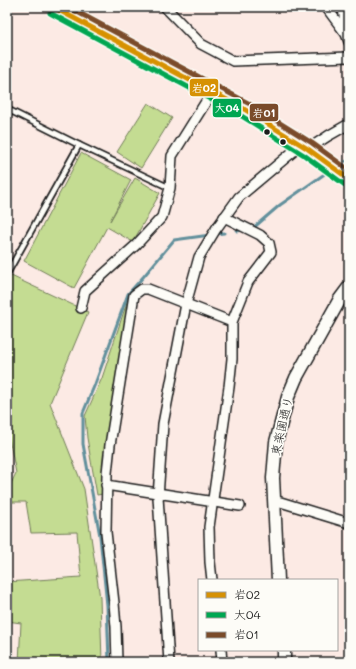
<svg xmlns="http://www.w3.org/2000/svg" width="356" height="669" font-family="Mali,'Klee One',sans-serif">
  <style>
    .green { fill: #c4dc92; stroke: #707c57 }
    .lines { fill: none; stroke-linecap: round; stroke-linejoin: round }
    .stream { stroke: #62909c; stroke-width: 3 }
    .lane-casing { stroke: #1c1c1c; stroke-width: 8 }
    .street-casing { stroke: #1c1c1c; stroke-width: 12 }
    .secondary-casing { stroke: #1c1c1c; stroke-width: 15 }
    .primary-casing { stroke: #1c1c1c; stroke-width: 17 }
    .lane { stroke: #fdfcf7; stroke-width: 4.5 }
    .street { stroke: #fdfcf7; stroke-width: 9 }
    .secondary { stroke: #fdfcf7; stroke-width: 12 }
    .primary { stroke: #fdfcf7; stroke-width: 14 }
    .bus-1-casing { stroke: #fdfcf7; stroke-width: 8 }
    .bus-2-casing { stroke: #fdfcf7; stroke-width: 8 }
    .bus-3-casing { stroke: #fdfcf7; stroke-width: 8 }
    .bus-1 { stroke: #d69104; stroke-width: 5 }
    .bus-2 { stroke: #00a651; stroke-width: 5 }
    .bus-3 { stroke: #7a4b2a; stroke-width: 5 }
    .bus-dot { fill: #1c1c1c; stroke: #fdfcf7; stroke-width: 1.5 }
    .labels { text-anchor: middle; stroke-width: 3.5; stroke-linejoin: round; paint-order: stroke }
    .street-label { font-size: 12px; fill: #1c1c1c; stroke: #fdfcf7 }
    .line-badge { stroke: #fdfcf7; stroke-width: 1.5 }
    .badge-label { font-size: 11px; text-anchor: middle; font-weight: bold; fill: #fff }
  </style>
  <rect width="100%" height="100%" fill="#fceae4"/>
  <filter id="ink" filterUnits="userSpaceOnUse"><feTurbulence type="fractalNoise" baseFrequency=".025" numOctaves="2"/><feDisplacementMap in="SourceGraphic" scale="8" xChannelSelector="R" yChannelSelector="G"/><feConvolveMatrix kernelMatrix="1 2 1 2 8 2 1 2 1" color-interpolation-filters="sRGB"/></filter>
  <g filter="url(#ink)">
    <!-- green -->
    <g class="green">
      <path d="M148,103L172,118L141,168L117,152Z"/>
      <path d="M81,153L131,180L110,221L135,178L160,193L133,242L107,227L74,288L24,261Z"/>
      <path d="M7,274L88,312L50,403L84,489L100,598L102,662H19L21,623L7,621V582L81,577L77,532L31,533L26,502H7V492L16,473L7,428Z"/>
      <path d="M129,296L103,494L97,495L87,438L85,416L102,378Z"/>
    </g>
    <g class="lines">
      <!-- stream -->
      <g class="stream">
        <path d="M345,162L349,160"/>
        <path d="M252,229L280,205L326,173"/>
        <path d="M237,231L244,230"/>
        <path d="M216,234L224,233"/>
        <path d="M109,662L107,605L100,536L83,444V413L95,384L128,294L144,276L174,240L210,235"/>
      </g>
      <defs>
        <g id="lane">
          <path d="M7,109L79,145L170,188"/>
          <path d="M7,274L79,145"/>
        </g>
        <g id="street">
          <path d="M165,7L201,44L233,61L349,57"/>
          <path d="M326,7L346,34L349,42"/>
          <path d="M343,7L346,33"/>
          <path d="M308,149L328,136L349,124"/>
          <path d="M81,308L85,291L136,245L162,217L170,188L172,156L212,92"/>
          <path d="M106,485L240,506"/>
          <path d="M274,500L349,523"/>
          <path d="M212,580L210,562L209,527L229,387L232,359V322L248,282L271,252L269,243L260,235L224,217"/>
          <path d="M221,650L222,662"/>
          <path d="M117,662L116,627L114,603L106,532L107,473L110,445L134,295L142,289H148L232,322"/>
          <path d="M169,662L158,497L163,424L186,304L199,257L216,229L239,197L301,145"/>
        </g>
        <g id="secondary">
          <path d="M278,580L273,478L276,442L288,397L296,378L340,299L349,287"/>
          <path d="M284,650V662"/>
        </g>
        <path id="primary" d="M53,7L244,109L308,149L349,179"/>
      </defs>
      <!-- lane casing -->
      <use href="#lane" class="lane-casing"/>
      <!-- street casing -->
      <use href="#street" class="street-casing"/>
      <!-- secondary casing -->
      <use href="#secondary" class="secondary-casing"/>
      <!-- primary casing -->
      <use href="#primary" class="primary-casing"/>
      <!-- lane -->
      <use href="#lane" class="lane"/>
      <!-- street -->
      <use href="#street" class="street"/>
      <!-- secondary -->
      <use href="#secondary" class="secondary"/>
      <!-- primary -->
      <use href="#primary" class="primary"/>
      <defs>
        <path id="bus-1" d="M53,7L244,109L308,149L349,179"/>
        <path id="bus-2" d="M50,13L240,115L304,155L345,185"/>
        <path id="bus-3" d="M68,7L248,103L312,143L349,170"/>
      </defs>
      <!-- bus-1 casing -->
      <use href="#bus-1" class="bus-1-casing"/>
      <!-- bus-2 casing -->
      <use href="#bus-2" class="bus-2-casing"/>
      <!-- bus-3 casing -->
      <use href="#bus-3" class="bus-3-casing"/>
      <!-- bus-1 -->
      <use href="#bus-1" class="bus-1"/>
      <!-- bus-2 -->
      <use href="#bus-2" class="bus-2"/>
      <!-- bus-3 -->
      <use href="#bus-3" class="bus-3"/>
    </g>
  </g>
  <!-- markers -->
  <g class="bus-dot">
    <circle cx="267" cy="132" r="3.5"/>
    <circle cx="283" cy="142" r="3.5"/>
  </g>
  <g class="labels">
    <!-- street labels -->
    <g class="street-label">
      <text transform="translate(282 426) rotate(-77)" y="4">東楽園通り</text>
    </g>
  </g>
  <g class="line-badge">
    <rect x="189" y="78" width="30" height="19" rx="4" fill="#d69104"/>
    <rect x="212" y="98" width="30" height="20" rx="4" fill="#00a651"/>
    <rect x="249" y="103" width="30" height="19" rx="4" fill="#7a4b2a"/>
  </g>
  <g class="badge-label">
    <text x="204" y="92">岩02</text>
    <text x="227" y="112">大04</text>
    <text x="264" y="117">岩01</text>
  </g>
  <!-- margin -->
  <rect width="356" height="669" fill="none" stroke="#fdfcf7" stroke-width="24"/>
  <rect x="12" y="12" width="332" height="645" fill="none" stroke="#1c1c1c" stroke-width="1.5" filter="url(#ink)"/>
  <!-- legend -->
  <rect x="198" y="579" width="140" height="72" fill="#fdfcf7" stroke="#a3a29f"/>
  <rect x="206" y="592" width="20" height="6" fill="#d69104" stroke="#a3a29f"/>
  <text x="234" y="599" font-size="12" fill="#1c1c1c">岩02</text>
  <rect x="206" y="612" width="20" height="6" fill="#00a651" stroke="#a3a29f"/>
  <text x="234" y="619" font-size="12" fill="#1c1c1c">大04</text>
  <rect x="206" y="632" width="20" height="6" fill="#7a4b2a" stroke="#a3a29f"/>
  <text x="234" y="639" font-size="12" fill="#1c1c1c">岩01</text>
</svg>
